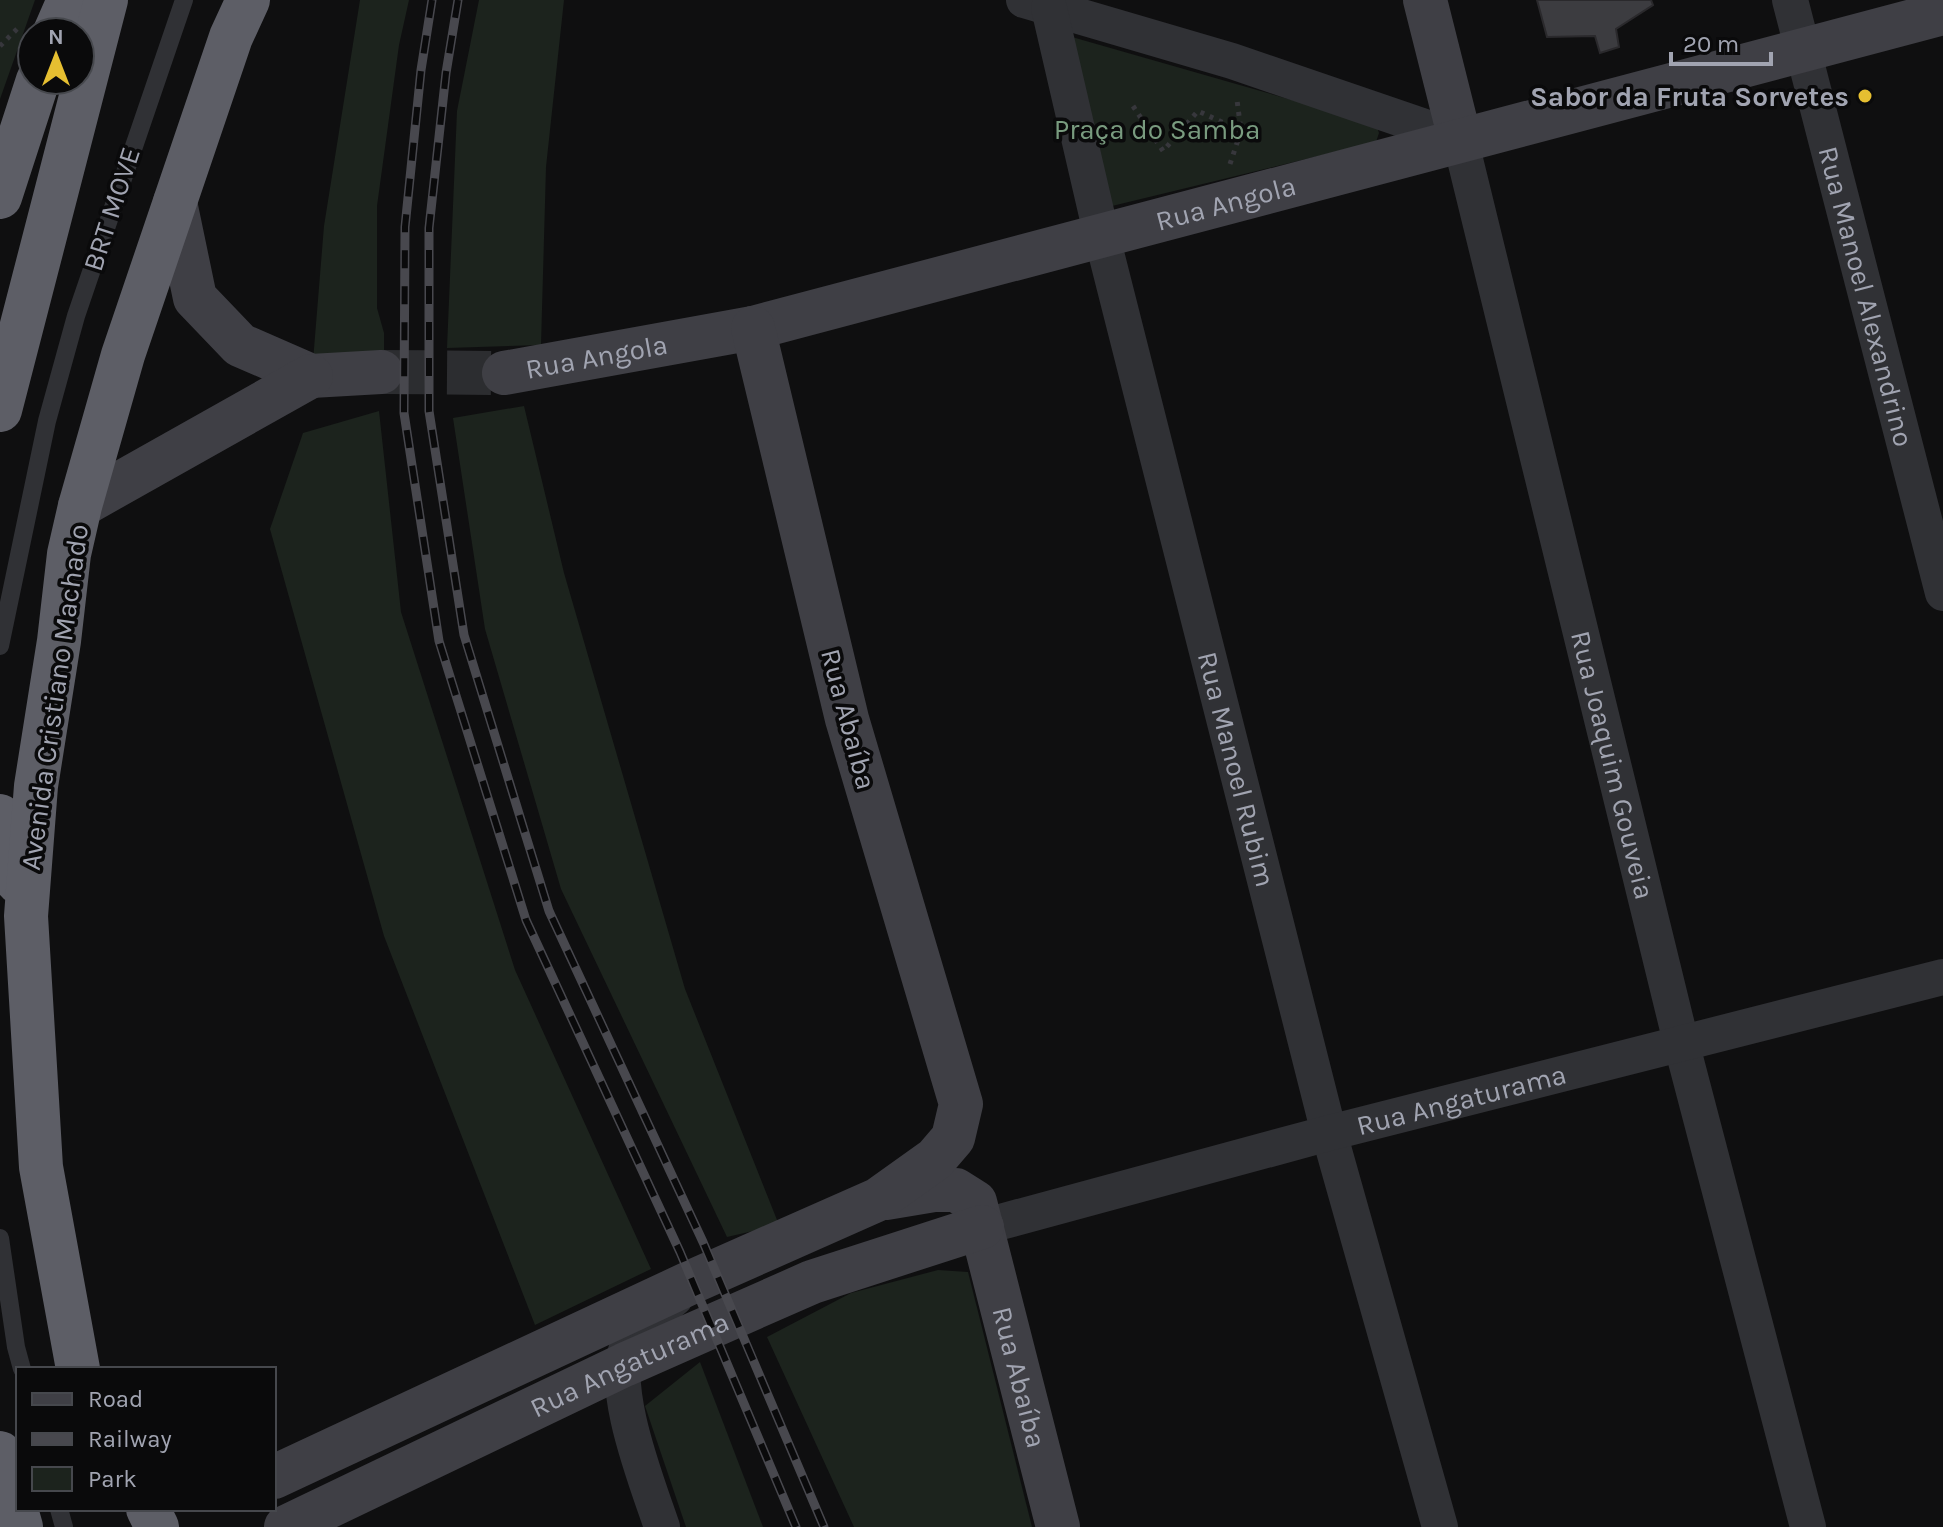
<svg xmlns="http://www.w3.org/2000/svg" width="1943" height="1527" font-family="Karla,sans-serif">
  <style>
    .green { fill: #1c231d }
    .building { fill: #3c3c40; stroke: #2a292c; stroke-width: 2 }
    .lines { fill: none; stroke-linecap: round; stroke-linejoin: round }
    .secondary-tunnel { stroke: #2c2d30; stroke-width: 44; stroke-dasharray: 44 22; stroke-linecap: butt }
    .path { stroke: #37373c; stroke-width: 5; stroke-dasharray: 4 6; stroke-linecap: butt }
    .lane { stroke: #303135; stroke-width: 18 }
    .street { stroke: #303135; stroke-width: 36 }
    .secondary { stroke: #3f3f45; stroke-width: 44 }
    .highway { stroke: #5d5e66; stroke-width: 44 }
    .rail-casing { stroke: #48484e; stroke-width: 9 }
    .rail { stroke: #0a0a0b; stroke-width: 6; stroke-dasharray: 18; stroke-linecap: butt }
    .poi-dot { fill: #e6bf31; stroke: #0a0a0b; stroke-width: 3 }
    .labels { text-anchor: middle; stroke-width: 7; stroke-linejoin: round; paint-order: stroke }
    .poi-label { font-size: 28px; font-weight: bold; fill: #a1a4b1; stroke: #0a0a0b; text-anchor: end }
    .park-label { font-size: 28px; fill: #799b7f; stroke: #0a0a0b }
    .street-label { font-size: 28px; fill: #a1a4b1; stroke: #0a0a0b }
  </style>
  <rect width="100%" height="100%" fill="#0f0f10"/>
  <!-- green -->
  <g class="green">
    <path d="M0,0H35L0,99Z"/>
    <path d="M360,0H409L399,45L377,206V308L384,333V357L313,361L324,226Z"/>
    <path d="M479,0H564L546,167L541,345L447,348L457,111Z"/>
    <path d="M1065,35L1376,124L1379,133L1376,142L1112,206Z"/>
    <path d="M524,406L564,573L685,989L779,1225L727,1237L561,889L485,629L453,418Z"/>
    <path d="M379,411L401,612L515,970L651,1269L535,1325L384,936L270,529L303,433Z"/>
    <path d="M938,1270L968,1272L1032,1527H854L767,1337L851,1293Z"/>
    <path d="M700,1362L763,1527H686L645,1406Z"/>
  </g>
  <!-- building -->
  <path class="building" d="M1537,0H1651L1653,5L1616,29L1619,47L1600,53L1595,36L1547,37Z"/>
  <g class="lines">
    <!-- secondary-tunnel -->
    <path class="secondary-tunnel" d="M381,372L504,373"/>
    <!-- path -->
    <g class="path">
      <path d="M0,46L17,29"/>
      <path d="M1133,106L1163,151L1198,111L1241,131"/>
      <path d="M1230,164L1241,131L1237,100"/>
    </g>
    <!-- lane -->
    <g class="lane">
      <path d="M0,646L47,421L76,316L184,0"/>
      <path d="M0,1238L16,1347L22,1369"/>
      <path d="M59,1509L64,1527"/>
    </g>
    <!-- street -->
    <g class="street">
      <path id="s1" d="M1024,0L1232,61L1460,139L1681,1042L1808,1527"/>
      <path id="s2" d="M1790,0L1943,593"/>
      <path id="s3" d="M1049,8L1102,237L1329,1133L1440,1527"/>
      <path id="s4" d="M982,1227L1329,1133L1943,977"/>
      <path d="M662,1527C648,1485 606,1381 630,1341C641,1324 660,1311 675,1298"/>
    </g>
    <!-- secondary -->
    <g class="secondary">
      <path d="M1425,0L1460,139"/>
      <path d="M175,202L195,298L240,345L311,376L381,372"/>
      <path id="s5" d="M504,373L753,328L1943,13"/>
      <path d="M80,506L311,376"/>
      <path id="s6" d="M886,1198L934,1190H956L975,1202L1058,1527"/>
      <path d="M274,1477L696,1280L879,1199L935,1159L953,1138L961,1104L847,719L753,328"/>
      <path id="s7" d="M286,1527L624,1365L812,1282L982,1227"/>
    </g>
    <!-- highway -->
    <g class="highway">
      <path d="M55,32L69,0"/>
      <path d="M0,197L38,80"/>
      <path d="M0,410L106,0"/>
      <path d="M0,816L18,882"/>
      <path d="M78,1369L41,1167L26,916L36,786L59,641L69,554L80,506L123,355L231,37L248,0"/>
      <path d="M0,1453L21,1527"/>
      <path d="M148,1509L157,1527"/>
    </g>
    <defs>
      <g id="rail">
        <path d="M432,0L421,70L405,227L404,413L439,641L526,920L680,1252L796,1527"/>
        <path d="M458,0L446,73L429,228V411L464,635L549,911L703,1242L824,1527"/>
      </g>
    </defs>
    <!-- rail casing -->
    <use href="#rail" class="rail-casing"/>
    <!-- rail -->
    <use href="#rail" class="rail"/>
  </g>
  <!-- markers -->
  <circle class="poi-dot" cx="1865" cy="96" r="8"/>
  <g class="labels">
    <!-- poi labels -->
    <g class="poi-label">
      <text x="1849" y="106">Sabor da Fruta Sorvetes</text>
    </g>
    <!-- park labels -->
    <g class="park-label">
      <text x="1157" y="139">Praça do Samba</text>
    </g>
    <!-- street labels -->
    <g class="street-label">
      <text dy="10" stroke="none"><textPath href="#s5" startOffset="742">Rua Angola</textPath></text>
      <text transform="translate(111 209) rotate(-72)" y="10">BRT MOVE</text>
      <text dy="10" stroke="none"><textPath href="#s2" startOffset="306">Rua Manoel Alexandrino</textPath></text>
      <text dy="10" stroke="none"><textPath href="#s5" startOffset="94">Rua Angola</textPath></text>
      <text transform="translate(54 697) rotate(-82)" y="10">Avenida Cristiano Machado</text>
      <text transform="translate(849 719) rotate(75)" y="10">Rua Abaíba</text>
      <text dy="10" stroke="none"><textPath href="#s1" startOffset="1102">Rua Joaquim Gouveia</textPath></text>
      <text dy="10" stroke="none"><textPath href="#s3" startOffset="784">Rua Manoel Rubim</textPath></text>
      <text dy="10" stroke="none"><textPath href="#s4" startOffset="496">Rua Angaturama</textPath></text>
      <text dy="10" stroke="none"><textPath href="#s7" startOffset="380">Rua Angaturama</textPath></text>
      <text dy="10" stroke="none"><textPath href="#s6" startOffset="274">Rua Abaíba</textPath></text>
    </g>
  </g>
  <!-- legend -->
  <rect x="16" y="1367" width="260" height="144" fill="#0a0a0b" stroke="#46484d" stroke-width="2"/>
  <rect x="32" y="1393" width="40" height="12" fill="#3f3f45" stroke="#46484d" stroke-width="2"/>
  <text x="88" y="1407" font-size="24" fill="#a1a4b1">Road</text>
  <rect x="32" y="1433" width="40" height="12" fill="#48484e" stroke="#46484d" stroke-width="2"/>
  <text x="88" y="1447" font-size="24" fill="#a1a4b1">Railway</text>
  <rect x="32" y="1467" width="40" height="24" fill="#1c231d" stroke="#46484d" stroke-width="2"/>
  <text x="88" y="1487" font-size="24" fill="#a1a4b1">Park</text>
  <!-- north arrow -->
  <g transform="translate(56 56)"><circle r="38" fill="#0a0a0b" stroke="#46484d" stroke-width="2"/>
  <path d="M0-6L14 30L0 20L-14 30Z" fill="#e6bf31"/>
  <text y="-12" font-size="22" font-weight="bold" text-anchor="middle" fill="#a1a4b1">N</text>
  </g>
  <!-- scale -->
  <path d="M1671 52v12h100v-12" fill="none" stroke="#a1a4b1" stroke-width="4"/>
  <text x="1683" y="52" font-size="24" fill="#a1a4b1" stroke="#0a0a0b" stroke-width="6" paint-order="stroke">20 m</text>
</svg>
